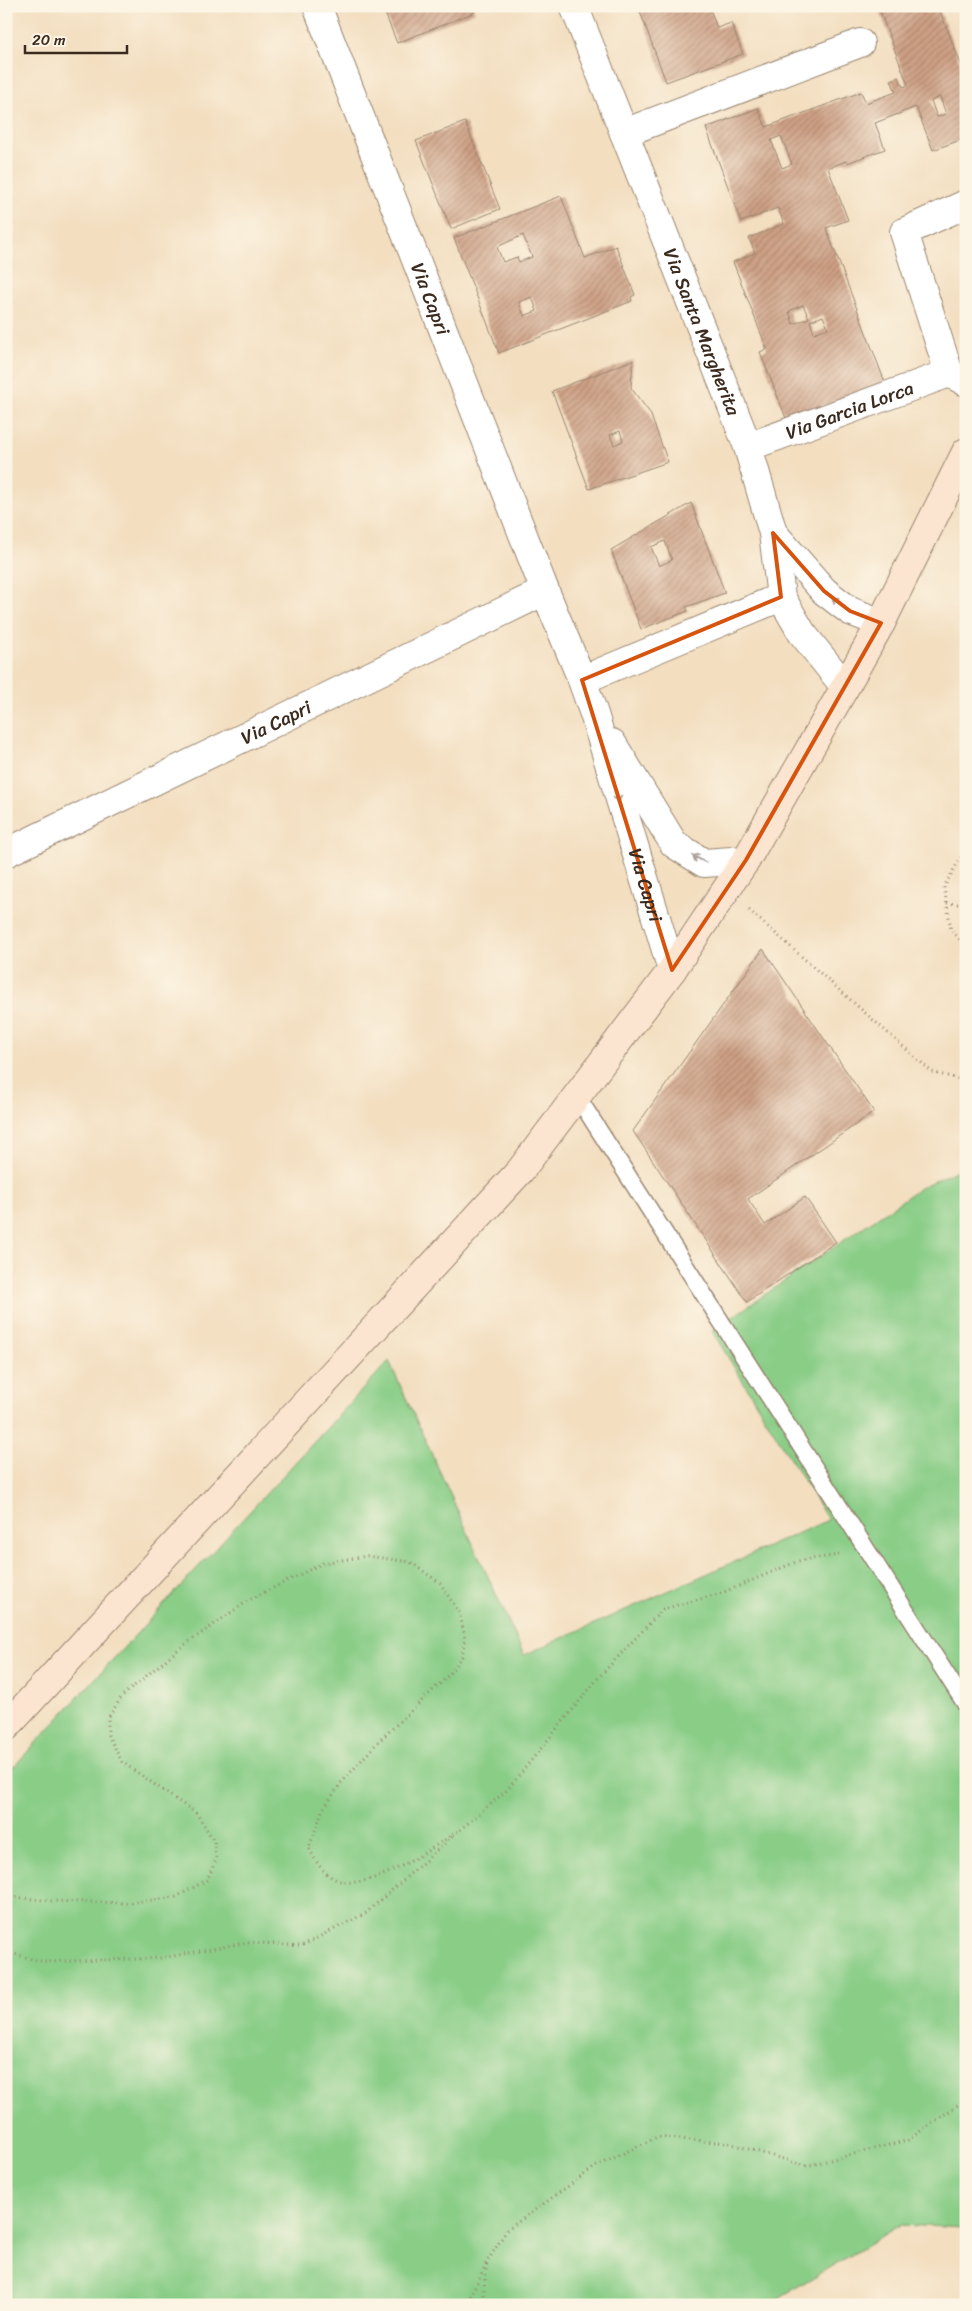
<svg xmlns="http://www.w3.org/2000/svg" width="972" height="2311" font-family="Sriracha,sans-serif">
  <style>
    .grass { fill: #89cd87; stroke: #627c52 }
    .building { fill: url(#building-hatch); fill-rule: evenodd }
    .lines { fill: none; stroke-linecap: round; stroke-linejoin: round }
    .lane-casing { stroke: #97846f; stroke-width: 19 }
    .street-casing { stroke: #97846f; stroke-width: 30 }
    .secondary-casing { stroke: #97846f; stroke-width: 30 }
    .path { stroke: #97846f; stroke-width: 3; stroke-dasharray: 1 4; stroke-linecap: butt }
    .lane { stroke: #fff; stroke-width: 16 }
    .street { stroke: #fff; stroke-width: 28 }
    .secondary { stroke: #fce5d0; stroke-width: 28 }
    .oneway { stroke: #a79f9a }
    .marked { fill: none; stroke: #d7540e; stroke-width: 4; stroke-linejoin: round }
    .labels { text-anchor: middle; stroke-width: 4.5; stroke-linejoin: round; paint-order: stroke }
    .street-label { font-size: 19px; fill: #3b2a1e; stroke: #fcf5e5 }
  </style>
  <defs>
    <pattern id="building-hatch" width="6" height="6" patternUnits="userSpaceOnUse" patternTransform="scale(1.25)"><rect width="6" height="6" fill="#cea085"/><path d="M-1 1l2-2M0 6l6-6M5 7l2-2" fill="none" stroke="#a8836c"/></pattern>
  </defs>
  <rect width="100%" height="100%" fill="#fcf5e5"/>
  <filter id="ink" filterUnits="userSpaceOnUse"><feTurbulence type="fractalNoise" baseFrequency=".02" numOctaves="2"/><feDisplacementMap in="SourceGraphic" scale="10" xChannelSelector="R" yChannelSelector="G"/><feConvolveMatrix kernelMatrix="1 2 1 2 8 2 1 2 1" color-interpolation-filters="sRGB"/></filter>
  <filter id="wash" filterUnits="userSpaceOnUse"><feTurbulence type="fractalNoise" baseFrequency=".0096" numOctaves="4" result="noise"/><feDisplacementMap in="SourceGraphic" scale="20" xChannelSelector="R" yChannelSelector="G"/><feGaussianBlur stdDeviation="1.12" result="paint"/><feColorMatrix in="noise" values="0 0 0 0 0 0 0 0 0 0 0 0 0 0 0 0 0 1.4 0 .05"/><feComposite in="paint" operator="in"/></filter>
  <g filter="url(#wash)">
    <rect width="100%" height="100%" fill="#f3dec0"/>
    <!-- grass -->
    <path class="grass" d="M966,1166V2228L900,2225L767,2305H6V1775L389,1361L524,1655L828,1520L712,1331L923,1186Z"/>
    <g id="blocks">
      <!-- building -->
      <g class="building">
        <path d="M382,6H472L475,12L397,43Z"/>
        <path d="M638,6H716L710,9L717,28L731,23L743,54L666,82Z"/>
        <path d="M878,6H938L966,77V138L933,150L916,107L875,123L885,149L847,163L846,161L828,168L848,220L826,228L886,385L786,418L760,352L767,349L733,262L755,253L749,238L784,224L778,208L741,222L706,128L758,108L766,127L861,92L866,103L896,92L891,80L899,77L903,87L908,85ZM940,97L946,114L937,117L931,101ZM781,136L792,164L782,168L771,140ZM803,305L809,318L793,324L789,311ZM823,316L828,328L814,333L810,321Z"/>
        <path d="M465,122L500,209L451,229L416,141Z"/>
        <path d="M561,196L585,258L616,246L635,295L631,297L632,301L499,353L454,238ZM523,235L532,257L519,262L517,257L503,262L497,247ZM532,297L537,311L524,316L519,302Z"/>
        <path d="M633,360L631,388L650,413L668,462L589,489L552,391ZM620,431L623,441L614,445L610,435Z"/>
        <path d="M691,503L725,593L686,607L688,611L641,629L611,550ZM665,541L672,560L659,566L651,547Z"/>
        <path d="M763,949L874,1112L748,1199L765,1225L805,1197L836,1242L747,1302L633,1131Z"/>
      </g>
    </g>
  </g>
  <g filter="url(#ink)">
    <use href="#blocks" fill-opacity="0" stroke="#97846f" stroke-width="1"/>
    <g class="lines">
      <defs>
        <path id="lane" d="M577,1096L966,1705"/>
        <g id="street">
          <path id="s1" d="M317,6L545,591L582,680L594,714L672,970"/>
          <path id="s2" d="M574,6L748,447L773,533L781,597L802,633L845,687"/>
          <path d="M624,133L860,43"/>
          <path d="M949,373L904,232L966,204"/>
          <path id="s3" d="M748,447L949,373L966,382"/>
          <path d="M773,533L824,591L850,611L881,623"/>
          <path d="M582,680L781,597"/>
          <path d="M612,743L674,844L704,863L746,860"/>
          <path id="s4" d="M6,853L545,591"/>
        </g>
        <path id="secondary" d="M6,1727L520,1171L672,970L746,860L845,687L881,623L966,452"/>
      </defs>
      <!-- lane casing -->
      <use href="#lane" class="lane-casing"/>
      <!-- street casing -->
      <use href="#street" class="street-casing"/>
      <!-- secondary casing -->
      <use href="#secondary" class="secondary-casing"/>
      <!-- path -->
      <g class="path">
        <path d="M966,848L944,887L951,930L966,946"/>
        <path d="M947,903L966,905"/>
        <path d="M749,910L932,1072L966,1081"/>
        <path d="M460,1830L508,1789L599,1677L663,1609L722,1593L798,1561L839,1555"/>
        <path d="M6,1896L51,1901L127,1903L176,1897L207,1880L216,1860L214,1841L197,1814L122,1762L108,1735V1718L122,1696L180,1648L249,1600L323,1563L367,1556L410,1562L440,1583L460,1614L465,1639L462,1656L448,1676L378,1742L341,1783L322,1811L309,1848C315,1860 321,1871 333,1878C366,1897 433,1847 461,1829"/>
        <path d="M6,1952L44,1962L162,1958L249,1942L301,1946L366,1913L453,1836"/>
        <path d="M466,2305L488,2260L507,2230L595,2167L657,2137L728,2143L807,2166L908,2140L966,2099"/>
        <path d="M482,2305L487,2263"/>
      </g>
      <!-- lane -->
      <use href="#lane" class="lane"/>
      <!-- street -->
      <use href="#street" class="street"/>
      <!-- secondary -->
      <use href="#secondary" class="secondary"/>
    </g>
    <!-- one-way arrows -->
    <defs><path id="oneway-shaft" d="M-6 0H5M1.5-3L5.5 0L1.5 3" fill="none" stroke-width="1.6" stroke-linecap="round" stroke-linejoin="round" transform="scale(1.25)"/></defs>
    <g class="oneway">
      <use href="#oneway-shaft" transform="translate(838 602) rotate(-143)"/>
      <use href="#oneway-shaft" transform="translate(617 795) rotate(74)"/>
      <use href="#oneway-shaft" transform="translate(699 859) rotate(-153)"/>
    </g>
  </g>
  <!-- marked area -->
  <path class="marked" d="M773,533L824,591L850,611L881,623L746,860L672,970L582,680L781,597Z"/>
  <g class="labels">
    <!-- street labels -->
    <g class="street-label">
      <text dy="7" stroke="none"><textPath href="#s1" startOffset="314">Via Capri</textPath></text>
      <text dy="7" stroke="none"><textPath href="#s2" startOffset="350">Via Santa Margherita</textPath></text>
      <text dy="7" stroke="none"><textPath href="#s3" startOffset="108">Via Garcia Lorca</textPath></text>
      <text dy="7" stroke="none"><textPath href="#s4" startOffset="300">Via Capri</textPath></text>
      <text dy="7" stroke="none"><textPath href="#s1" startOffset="939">Via Capri</textPath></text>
    </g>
  </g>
  <!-- margin -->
  <rect width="972" height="2311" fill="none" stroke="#fcf5e5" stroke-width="25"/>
  <!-- scale -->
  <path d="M25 45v8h102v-8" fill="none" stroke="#3b2a1e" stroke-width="2.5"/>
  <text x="32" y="45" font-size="15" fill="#3b2a1e" stroke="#fcf5e5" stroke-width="4" paint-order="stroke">20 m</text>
</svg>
